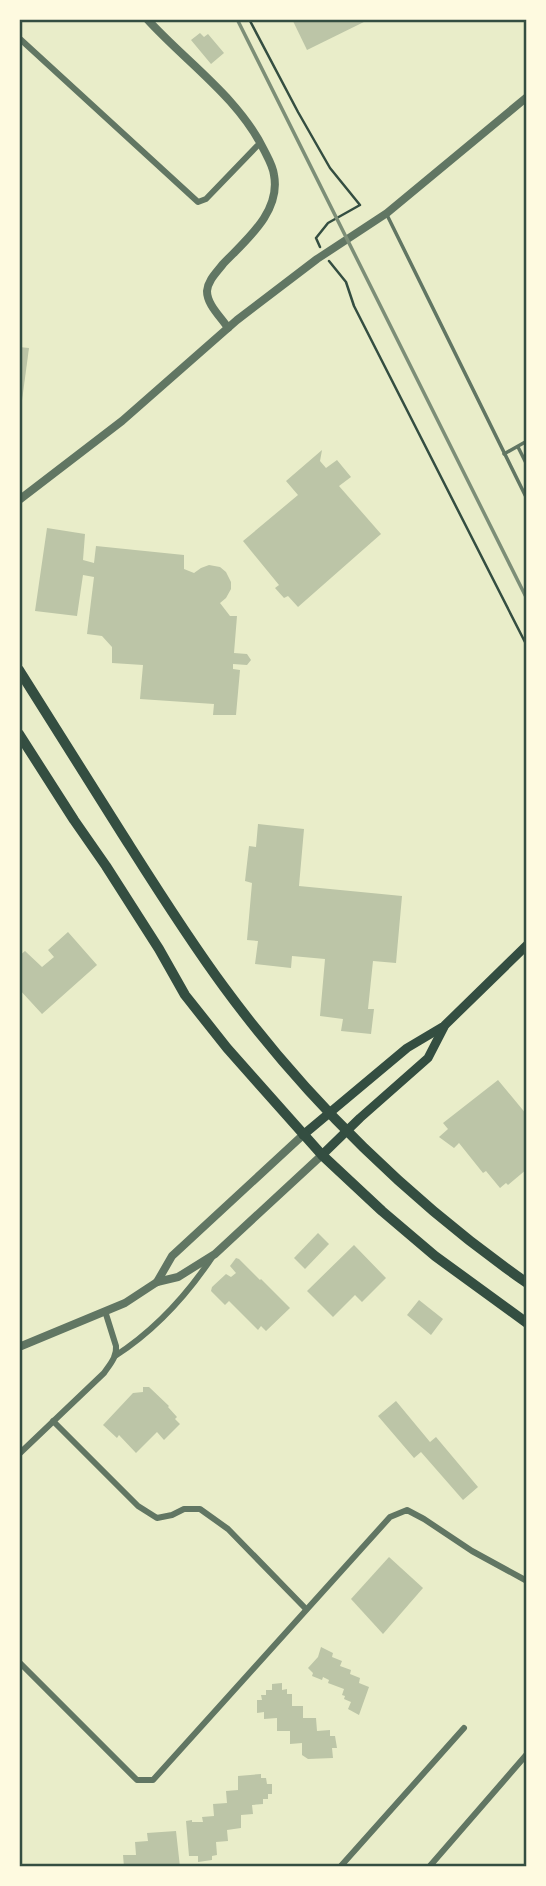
<svg xmlns="http://www.w3.org/2000/svg" width="546" height="1886" font-family="Mulish,sans-serif">
  <style>
    .building { fill: #bcc5a7 }
    .lines { fill: none; stroke-linecap: round; stroke-linejoin: round }
    .path { stroke: #344e41; stroke-width: 2.5 }
    .service { stroke: #617663; stroke-width: 3.5 }
    .minor { stroke: #617663; stroke-width: 6 }
    .tertiary { stroke: #617663; stroke-width: 8 }
    .secondary { stroke: #344e41; stroke-width: 9 }
    .trunk { stroke: #344e41; stroke-width: 10 }
    .rail { stroke: #7c8e77; stroke-width: 3.5 }
    .neatline { fill: none; stroke: #344e41; stroke-width: 2.5 }
  </style>
  <rect width="100%" height="100%" fill="#e9edc9"/>
  <!-- building -->
  <g class="building">
    <path d="M292,19H370L307,50Z"/>
    <path d="M200,33L204,37L208,34L224,53L211,64L191,40Z"/>
    <path d="M19,347L29,348L21,408H19Z"/>
    <path d="M322,450L320,461L326,468L337,460L351,477L339,486L381,534L298,607L288,596L284,598L275,588L279,585L243,541L298,495L286,481Z"/>
    <path d="M47,528L85,534L83,560L94,563L96,546L184,555V569L194,573L201,568L209,565L220,567L226,572L231,582V589L226,598L220,603L230,616H237L234,653L247,654L251,660L247,665L233,664V669L240,670L236,715H213L214,704L140,699L143,665L112,663V647L102,636L87,634L94,577L83,575L77,616L35,611Z"/>
    <path d="M258,824L304,829L299,886L402,896L396,963L373,961L368,1009H374L371,1034L341,1031L343,1019L320,1016L325,959L292,956L291,968L255,964L258,941L247,940L252,883L245,881L249,846L256,847Z"/>
    <path d="M68,932L97,965L42,1014L19,989V956L25,951L42,967L54,957L48,950Z"/>
    <path d="M498,1080L527,1115V1169L508,1185L506,1183L500,1188L486,1171L483,1173L459,1143L454,1148L439,1137L448,1129L443,1123Z"/>
    <path d="M318,1233L329,1244L305,1269L294,1258Z"/>
    <path d="M354,1245L386,1278L362,1302L355,1295L333,1317L307,1291Z"/>
    <path d="M236,1258L239,1259L260,1280L261,1279L290,1308L266,1331L261,1326L258,1330L229,1301L225,1305L211,1291L212,1287L226,1274L231,1277L236,1273L230,1266Z"/>
    <path d="M419,1300L443,1319L431,1335L407,1315Z"/>
    <path d="M143,1387H149L169,1406L168,1407L177,1417L175,1419L180,1424L164,1440L157,1432L136,1453L119,1435L117,1438L103,1425L133,1393L143,1392Z"/>
    <path d="M396,1401L430,1442L436,1437L478,1487L463,1500L421,1452L414,1458L378,1416Z"/>
    <path d="M389,1557L423,1588L383,1634L351,1599Z"/>
    <path d="M321,1647L333,1653L332,1657L342,1661L340,1666L351,1670L350,1674L360,1678L359,1683L369,1687L359,1715L348,1709L351,1702L344,1699L345,1696L342,1695L344,1689L328,1683L329,1680L323,1677L322,1680L312,1676L313,1673L308,1668L318,1657Z"/>
    <path d="M282,1683V1690L287,1689V1694H292V1706H303V1718H316L317,1731L330,1730V1736H335L337,1748H332L333,1758L308,1759L302,1755V1743L290,1744V1731H277V1718L264,1719V1712L257,1713V1700H262L261,1695H266V1690H272V1684Z"/>
    <path d="M261,1774V1778H266L267,1784H272V1794H268V1799H263V1804L252,1805L253,1814L241,1815V1828L227,1830L228,1841L216,1842L217,1855L212,1856V1860L198,1862V1856H189L186,1821L192,1820V1822H203L202,1817L214,1816L213,1804L227,1803L226,1791L238,1790V1776Z"/>
    <path d="M176,1831L180,1867H171V1865L124,1867L123,1855H136L135,1842L148,1841L147,1833Z"/>
  </g>
  <g class="lines">
    <!-- path -->
    <g class="path">
      <path d="M249,19L298,112L330,168L360,205L328,223L316,238L320,247"/>
      <path d="M329,261L346,282L354,306L527,646"/>
    </g>
    <!-- service -->
    <g class="service">
      <path d="M387,215L527,499"/>
      <path d="M518,447L527,465"/>
      <path d="M504,454L527,441"/>
    </g>
    <!-- minor -->
    <g class="minor">
      <path d="M19,38L198,202L206,199L260,143"/>
      <path d="M115,1356C154,1331 187,1295 213,1256"/>
      <path d="M53,1421L138,1506L157,1518L172,1515L184,1509H200L228,1529L306,1609"/>
      <path d="M19,1454L104,1373C110,1364 117,1357 116,1346L105,1311"/>
      <path d="M19,1662L137,1780H153L390,1517L407,1510L424,1519L472,1551L527,1581"/>
      <path d="M340,1867L464,1728"/>
      <path d="M429,1867L527,1754"/>
    </g>
    <!-- tertiary -->
    <g class="tertiary">
      <path d="M147,19C186,62 238,97 264,150C268,158 273,166 274,175C281,212 246,240 223,264C217,272 208,280 207,291C207,305 221,317 228,328"/>
      <path d="M19,500L122,421L237,320L317,259L387,213L527,97"/>
      <path d="M157,1282L172,1256L303,1135"/>
      <path d="M19,1347L125,1303L157,1282L178,1277L215,1254L322,1155"/>
    </g>
    <!-- secondary -->
    <g class="secondary">
      <path d="M303,1135L407,1048L444,1026L527,945"/>
      <path d="M322,1155L360,1118L428,1058L444,1027"/>
    </g>
    <!-- trunk -->
    <g class="trunk">
      <path d="M19,670C53,724 87,778 121,832C154,884 187,937 224,987C307,1100 412,1203 527,1283"/>
      <path d="M19,734L74,820L106,866L159,949L185,995L227,1048L322,1155L382,1211L435,1256L527,1323"/>
    </g>
    <!-- rail -->
    <path class="rail" d="M237,19L527,599"/>
  </g>
  <!-- border -->
  <rect width="546" height="1886" fill="none" stroke="#fefae0" stroke-width="42"/>
  <rect x="21" y="21" width="504" height="1844" class="neatline"/>
</svg>
